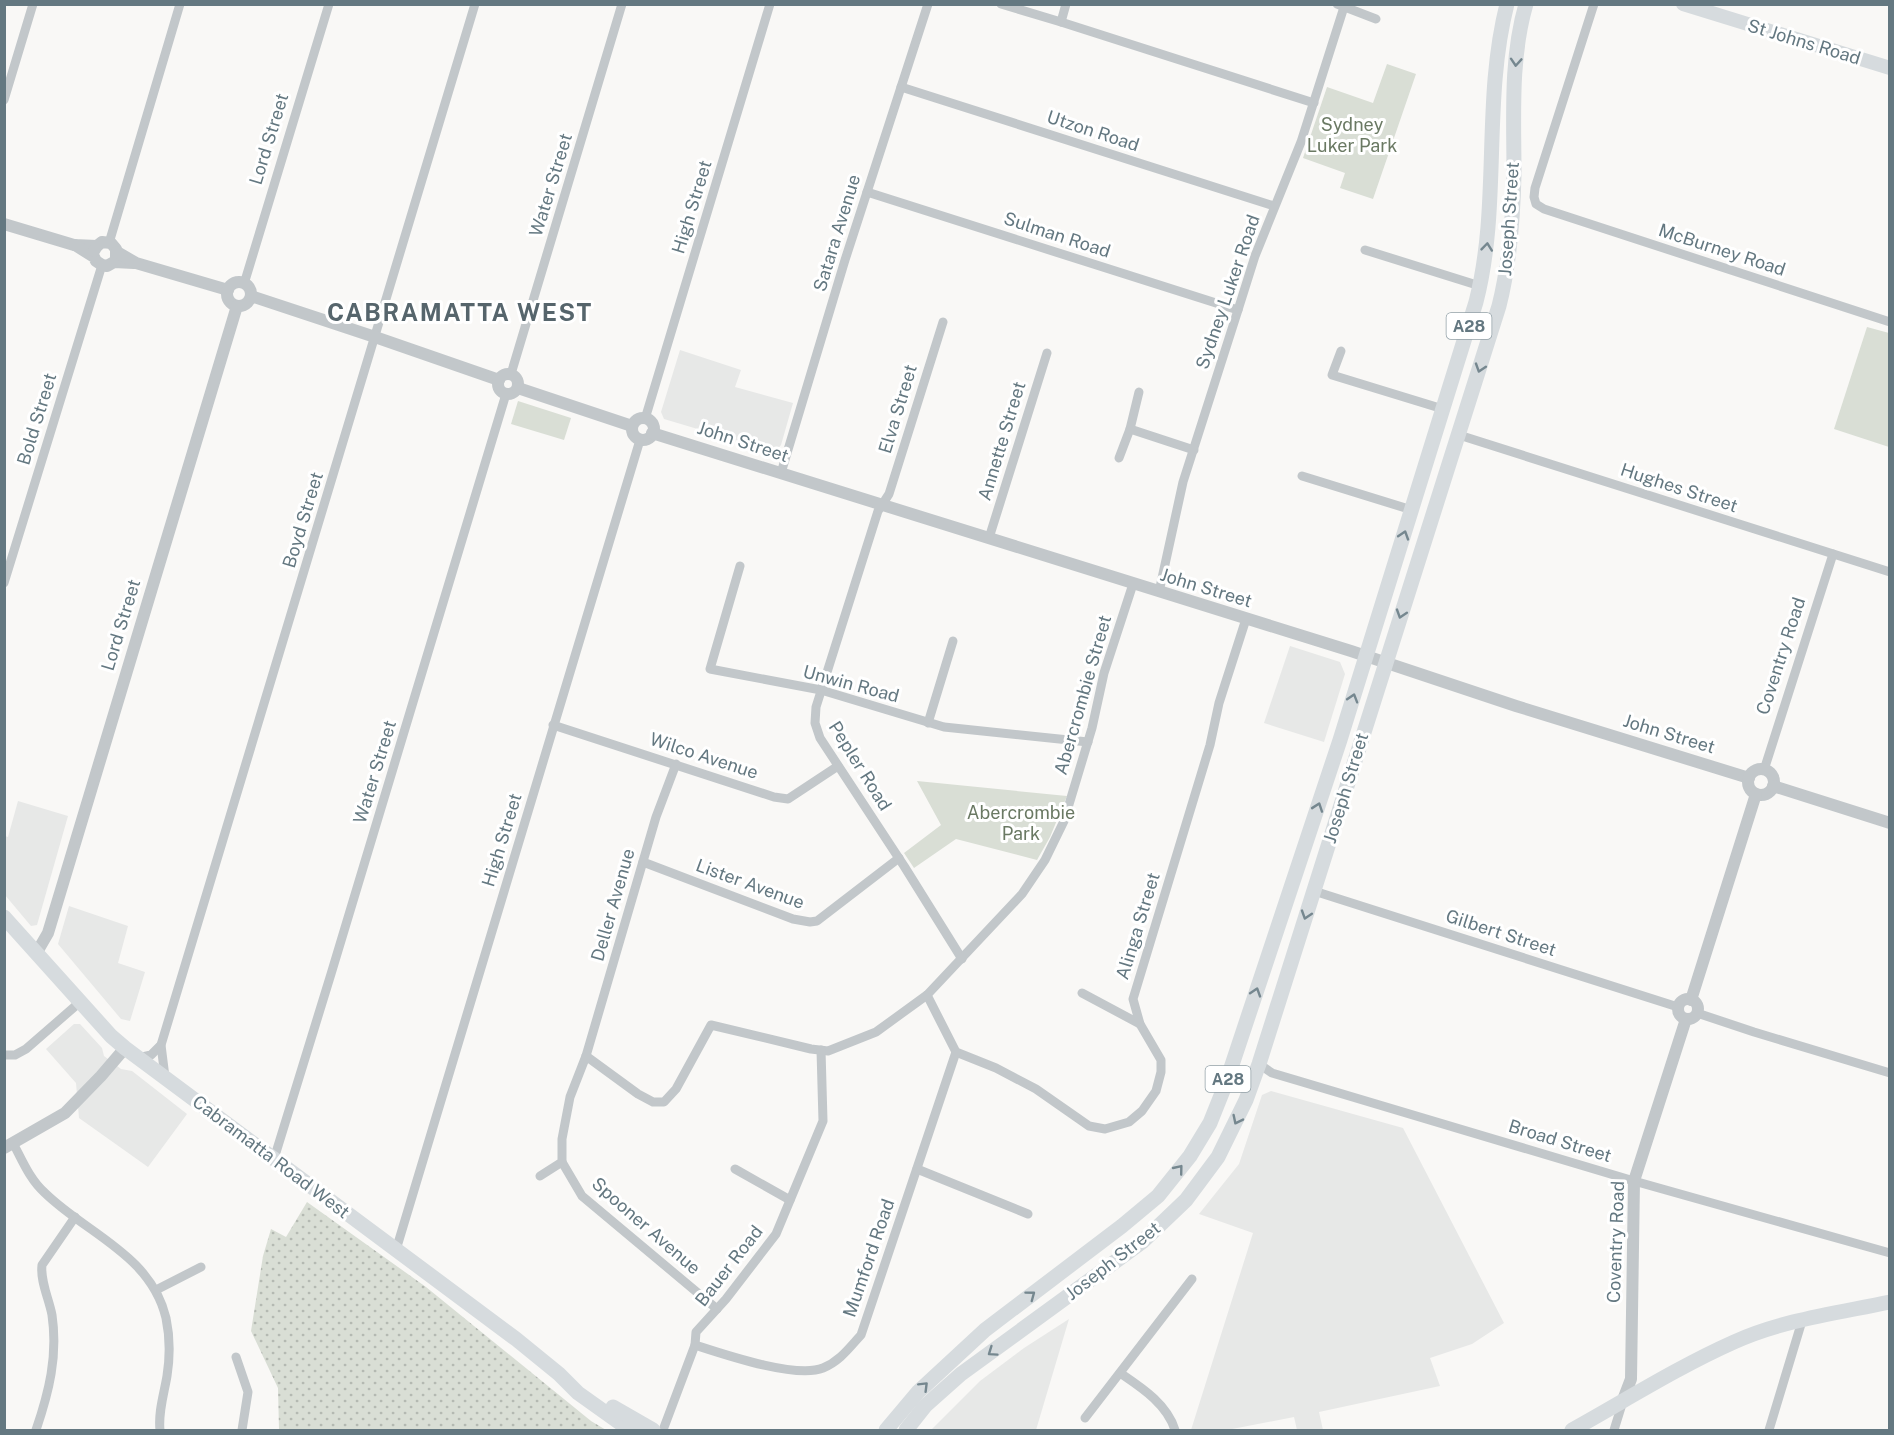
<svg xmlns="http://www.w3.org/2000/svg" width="1894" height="1435" font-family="'Public Sans',sans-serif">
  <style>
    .built { fill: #e7e8e7 }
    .grass { fill: url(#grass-dots) }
    .green { fill: #d9ded5 }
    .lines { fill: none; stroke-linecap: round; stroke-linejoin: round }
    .minor { stroke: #c2c7ca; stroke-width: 9 }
    .tertiary { stroke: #c2c7ca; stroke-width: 12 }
    .secondary { stroke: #d6dbde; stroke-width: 14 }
    .primary { stroke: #d6dbde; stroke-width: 15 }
    .trunk { stroke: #d6dbde; stroke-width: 15 }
    .oneway { stroke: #75878f }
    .labels { text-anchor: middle; stroke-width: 6; stroke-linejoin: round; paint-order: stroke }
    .shield { fill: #fff; stroke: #92a0a7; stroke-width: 1.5 }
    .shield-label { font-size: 16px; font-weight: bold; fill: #647881 }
    .street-label { font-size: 18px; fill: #647881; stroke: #fff }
    .park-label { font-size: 18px; fill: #6a7963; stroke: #fff }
    .district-label { font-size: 24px; font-weight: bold; letter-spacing: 1.5px; fill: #56656c; stroke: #fff }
  </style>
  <defs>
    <pattern id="grass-dots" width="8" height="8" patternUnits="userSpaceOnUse" patternTransform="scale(1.5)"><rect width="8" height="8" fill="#d9ded5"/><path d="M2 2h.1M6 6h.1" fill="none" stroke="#b4b9b2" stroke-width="1.8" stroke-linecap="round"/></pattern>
  </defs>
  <rect width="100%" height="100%" fill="#f9f8f6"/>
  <!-- built -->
  <g class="built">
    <path d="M680,350L741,370L735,387L793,403L781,445L775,452L664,419L661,412Z"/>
    <path d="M1290,646L1340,662L1345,674L1324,742L1264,723Z"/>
    <path d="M18,801L68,816L37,925L31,926L5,895V836L8,837Z"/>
    <path d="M69,906L128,926L118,963L145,972L130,1021L121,1019L58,944Z"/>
    <path d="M74,1024H80L102,1048L104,1056L121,1069L132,1071L187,1114L148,1167L79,1118L76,1083L46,1049Z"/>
    <path d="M1271,1091L1403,1128L1504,1323L1472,1344L1430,1358L1440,1386L1319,1412L1323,1430H1297L1294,1417L1227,1430H1191L1253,1233L1199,1214L1239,1164L1262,1095Z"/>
    <path d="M1069,1319L1036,1430H931L980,1381L1024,1348Z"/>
  </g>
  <!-- grass -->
  <path class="grass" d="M307,1202L426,1287L591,1421L606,1430H279L278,1388L251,1331L263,1256L271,1229L286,1237Z"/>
  <!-- green -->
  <g class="green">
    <path d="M1387,64L1416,74L1373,199L1340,188L1345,173L1303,158L1327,87L1373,103Z"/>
    <path d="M1867,327L1889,333V447L1834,429Z"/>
    <path d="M518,401L571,418L564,440L511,424Z"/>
    <path d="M917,781L1067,796L1050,837L1037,860L956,839L914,868L904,853L941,825Z"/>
  </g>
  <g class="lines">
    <!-- minor -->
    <g class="minor">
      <path d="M1001,4L1061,22L1314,103"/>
      <path d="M1337,4L1376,19"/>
      <path d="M1594,4L1535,188L1534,197L1536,204L1544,209L1890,322"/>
      <path d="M1061,22L1066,4"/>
      <path d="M901,87L1274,206"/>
      <path d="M4,100L33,4"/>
      <path d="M867,192L1238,310"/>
      <path d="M109,243L180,4"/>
      <path d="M1365,250L1480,286"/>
      <path d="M244,284L329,4"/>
      <path d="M943,322L889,494L878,511L816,707L815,723L820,738L904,866L962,959"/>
      <path d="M1341,351L1332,375L1443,409"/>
      <path d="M511,374L622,4"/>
      <path d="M645,419L770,4"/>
      <path d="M1130,429L1194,450"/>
      <path d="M1459,435L1890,572"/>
      <path d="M1119,458L1130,429L1139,392"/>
      <path d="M781,473L845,260L928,4"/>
      <path d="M1302,476L1412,510"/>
      <path d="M989,538L1047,353"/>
      <path d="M740,566L710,669L821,690L944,727L1088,742"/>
      <path d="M4,583L102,265"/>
      <path d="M1159,592L1183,482L1238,310L1255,256L1301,142L1344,7"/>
      <path d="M928,723L953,641"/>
      <path d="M553,725L774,797L788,799L838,766"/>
      <path d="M1764,770L1833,554"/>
      <path d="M643,862L793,919L810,922L817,921L899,858"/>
      <path d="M1314,891L1678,1007"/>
      <path d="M1082,993L1140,1024"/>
      <path d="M927,995L956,1052L996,1068L1036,1089L1089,1126L1105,1129L1129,1122L1142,1111L1156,1091L1161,1072V1060L1140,1024L1133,999L1210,745L1219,703L1246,619"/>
      <path d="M1697,1013L1754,1032L1890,1073"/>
      <path d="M4,1055H15L26,1049L80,1002"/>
      <path d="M586,1056L638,1094L653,1102H664L676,1089L711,1025L811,1049L828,1051L876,1032L927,995L1022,894L1045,860L1064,821L1092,728L1104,673L1133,584"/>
      <path d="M138,1058L151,1055L161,1045"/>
      <path d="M1259,1064L1272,1073L1299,1081L1634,1181L1890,1253"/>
      <path d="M165,1077L161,1045L475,4"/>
      <path d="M13,1143C22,1160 30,1180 45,1193C87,1234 151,1255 166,1318C170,1337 170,1357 167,1376C164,1394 158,1412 160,1430"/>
      <path d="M274,1159L331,974L506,394"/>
      <path d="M562,1162L582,1196L717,1309"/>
      <path d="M735,1169L790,1200"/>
      <path d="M917,1169L1028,1214"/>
      <path d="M540,1176L562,1162V1139L570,1097L586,1056L656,817L676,764"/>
      <path d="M396,1250L640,440"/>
      <path d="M156,1290L201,1267"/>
      <path d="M695,1345C723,1354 796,1379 823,1368C840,1361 849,1348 861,1335L956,1052"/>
      <path d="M236,1357L248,1392L242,1430"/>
      <path d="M1120,1373C1142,1388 1167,1404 1175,1430"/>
      <path d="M1085,1418L1192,1279"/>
      <path d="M36,1430C49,1392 58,1356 52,1315C49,1299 40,1281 42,1265L75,1217"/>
      <path d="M663,1430L695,1345L696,1332L726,1299L776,1234L823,1121L821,1050"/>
      <path d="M1614,1430L1623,1401"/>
      <path d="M1769,1430L1802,1321"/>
    </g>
    <!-- tertiary -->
    <g class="tertiary">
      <path d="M4,224L74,245L97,246"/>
      <path d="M75,245L94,257L96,261L102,265L107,266L114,262L134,263"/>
      <path d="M94,251L97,246L102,242L111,243L116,249V259"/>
      <path d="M117,252L136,263L228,290"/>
      <circle cx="239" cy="294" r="12"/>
      <path d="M251,296L375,337L499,380"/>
      <circle cx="508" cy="384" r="10"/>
      <path d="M518,388L632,426"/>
      <circle cx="643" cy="429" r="11"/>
      <path d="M652,433L1351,651L1516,706L1749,778"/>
      <circle cx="1761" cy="782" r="13"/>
      <path d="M1773,786L1890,823"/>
      <path d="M37,952L48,933L237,306"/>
      <circle cx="1688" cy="1009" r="10"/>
      <path d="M1691,1000L1756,794"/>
      <path d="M4,1148L65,1113L101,1076L125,1048"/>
      <path d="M1623,1400L1631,1379L1634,1181L1686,1019"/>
    </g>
    <!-- secondary -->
    <path class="secondary" d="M1683,4L1890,68"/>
    <!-- primary -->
    <g class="primary">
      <path d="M4,917L111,1036L125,1048L516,1339L559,1374L578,1393L630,1430"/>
      <path d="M613,1407L653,1430"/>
      <path d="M1572,1430C1626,1400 1678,1367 1734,1342C1782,1320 1838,1313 1890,1302"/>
    </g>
    <!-- trunk -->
    <g class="trunk">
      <path d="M886,1430L918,1392L985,1330L1122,1226L1158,1196L1190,1156L1210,1123L1226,1083L1340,740L1476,302C1501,205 1482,102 1507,4"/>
      <path d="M906,1430L925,1406L961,1374L1142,1242L1186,1200L1218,1157L1246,1100L1259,1064L1499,306C1510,263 1513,219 1514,174C1514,118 1510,59 1526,4"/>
    </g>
  </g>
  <!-- one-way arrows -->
  <defs><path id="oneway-chevron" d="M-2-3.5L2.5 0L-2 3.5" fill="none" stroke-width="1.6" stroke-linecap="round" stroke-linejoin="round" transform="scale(1.5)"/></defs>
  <g class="oneway">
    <use href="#oneway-chevron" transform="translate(1516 62) rotate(94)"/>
    <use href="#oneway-chevron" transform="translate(1487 247) rotate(-84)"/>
    <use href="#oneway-chevron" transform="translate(1480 368) rotate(108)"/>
    <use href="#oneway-chevron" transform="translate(1404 535) rotate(-72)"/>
    <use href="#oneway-chevron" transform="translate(1401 614) rotate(108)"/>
    <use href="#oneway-chevron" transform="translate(1353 698) rotate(-73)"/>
    <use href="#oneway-chevron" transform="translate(1318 807) rotate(-71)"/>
    <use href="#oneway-chevron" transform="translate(1306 915) rotate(108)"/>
    <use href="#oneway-chevron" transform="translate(1256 992) rotate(-72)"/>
    <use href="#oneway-chevron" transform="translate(1237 1120) rotate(116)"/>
    <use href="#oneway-chevron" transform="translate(1179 1169) rotate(-51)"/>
    <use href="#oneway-chevron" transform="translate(1031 1295) rotate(-37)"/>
    <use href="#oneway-chevron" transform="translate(992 1352) rotate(145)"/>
    <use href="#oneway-chevron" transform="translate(924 1386) rotate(-45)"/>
  </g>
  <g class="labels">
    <!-- shield labels -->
    <g class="shield">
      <rect x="1446.5" y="313" width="45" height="26" rx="4.5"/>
      <rect x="1205.5" y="1066" width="45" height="26" rx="4.5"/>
    </g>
    <g class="shield-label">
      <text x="1469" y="332">A28</text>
      <text x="1228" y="1085">A28</text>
    </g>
    <!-- street labels -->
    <g class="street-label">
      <text transform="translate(1804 42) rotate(17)" y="6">St Johns Road</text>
      <text transform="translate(1093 131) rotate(18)" y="6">Utzon Road</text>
      <text transform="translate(269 139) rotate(-73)" y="6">Lord Street</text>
      <text transform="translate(551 185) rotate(-73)" y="6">Water Street</text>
      <text transform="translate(692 207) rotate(-73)" y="6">High Street</text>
      <text transform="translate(1509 219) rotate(-86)" y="6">Joseph Street</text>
      <text transform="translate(837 233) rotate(-73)" y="6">Satara Avenue</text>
      <text transform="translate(1057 235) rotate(18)" y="6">Sulman Road</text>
      <text transform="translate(1722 250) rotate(18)" y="6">McBurney Road</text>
      <text transform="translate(1228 292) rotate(-71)" y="6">Sydney Luker Road</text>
      <text transform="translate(898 409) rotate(-73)" y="6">Elva Street</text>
      <text transform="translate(37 419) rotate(-73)" y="6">Bold Street</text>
      <text transform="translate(1002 441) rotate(-73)" y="6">Annette Street</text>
      <text transform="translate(743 442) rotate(18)" y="6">John Street</text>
      <text transform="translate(1679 488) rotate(18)" y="6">Hughes Street</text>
      <text transform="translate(303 520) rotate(-73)" y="6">Boyd Street</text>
      <text transform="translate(1206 588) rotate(17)" y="6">John Street</text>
      <text transform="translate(121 625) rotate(-73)" y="6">Lord Street</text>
      <text transform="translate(1781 656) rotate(-72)" y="6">Coventry Road</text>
      <text transform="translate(851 684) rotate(15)" y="6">Unwin Road</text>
      <text transform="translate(1083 695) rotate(-74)" y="6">Abercrombie Street</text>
      <text transform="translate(1669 734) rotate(17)" y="6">John Street</text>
      <text transform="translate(704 756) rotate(18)" y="6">Wilco Avenue</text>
      <text transform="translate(860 766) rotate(58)" y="6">Pepler Road</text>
      <text transform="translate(375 772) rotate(-73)" y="6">Water Street</text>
      <text transform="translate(1346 788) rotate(-73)" y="6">Joseph Street</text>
      <text transform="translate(502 840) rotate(-73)" y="6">High Street</text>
      <text transform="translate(750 884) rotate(20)" y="6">Lister Avenue</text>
      <text transform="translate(613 905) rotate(-74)" y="6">Deller Avenue</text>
      <text transform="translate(1138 926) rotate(-73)" y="6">Alinga Street</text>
      <text transform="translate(1501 933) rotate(18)" y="6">Gilbert Street</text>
      <text transform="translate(1560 1141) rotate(17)" y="6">Broad Street</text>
      <text transform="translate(271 1157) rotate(37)" y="6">Cabramatta Road West</text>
      <text transform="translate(646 1226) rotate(41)" y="6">Spooner Avenue</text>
      <text transform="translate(1616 1242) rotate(-88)" y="6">Coventry Road</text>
      <text transform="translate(869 1258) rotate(-71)" y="6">Mumford Road</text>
      <text transform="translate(1113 1261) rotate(-38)" y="6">Joseph Street</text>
      <text transform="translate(729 1266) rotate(-52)" y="6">Bauer Road</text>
    </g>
    <!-- park labels -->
    <g class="park-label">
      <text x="1352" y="131">Sydney<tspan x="1352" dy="21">Luker Park</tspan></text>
      <text x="1021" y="819">Abercrombie<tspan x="1021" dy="21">Park</tspan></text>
    </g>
    <!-- district labels -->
    <g class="district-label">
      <text x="460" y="321">CABRAMATTA WEST</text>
    </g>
  </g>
  <!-- border -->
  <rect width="1894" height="1435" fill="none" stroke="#647881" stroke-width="12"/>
</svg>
